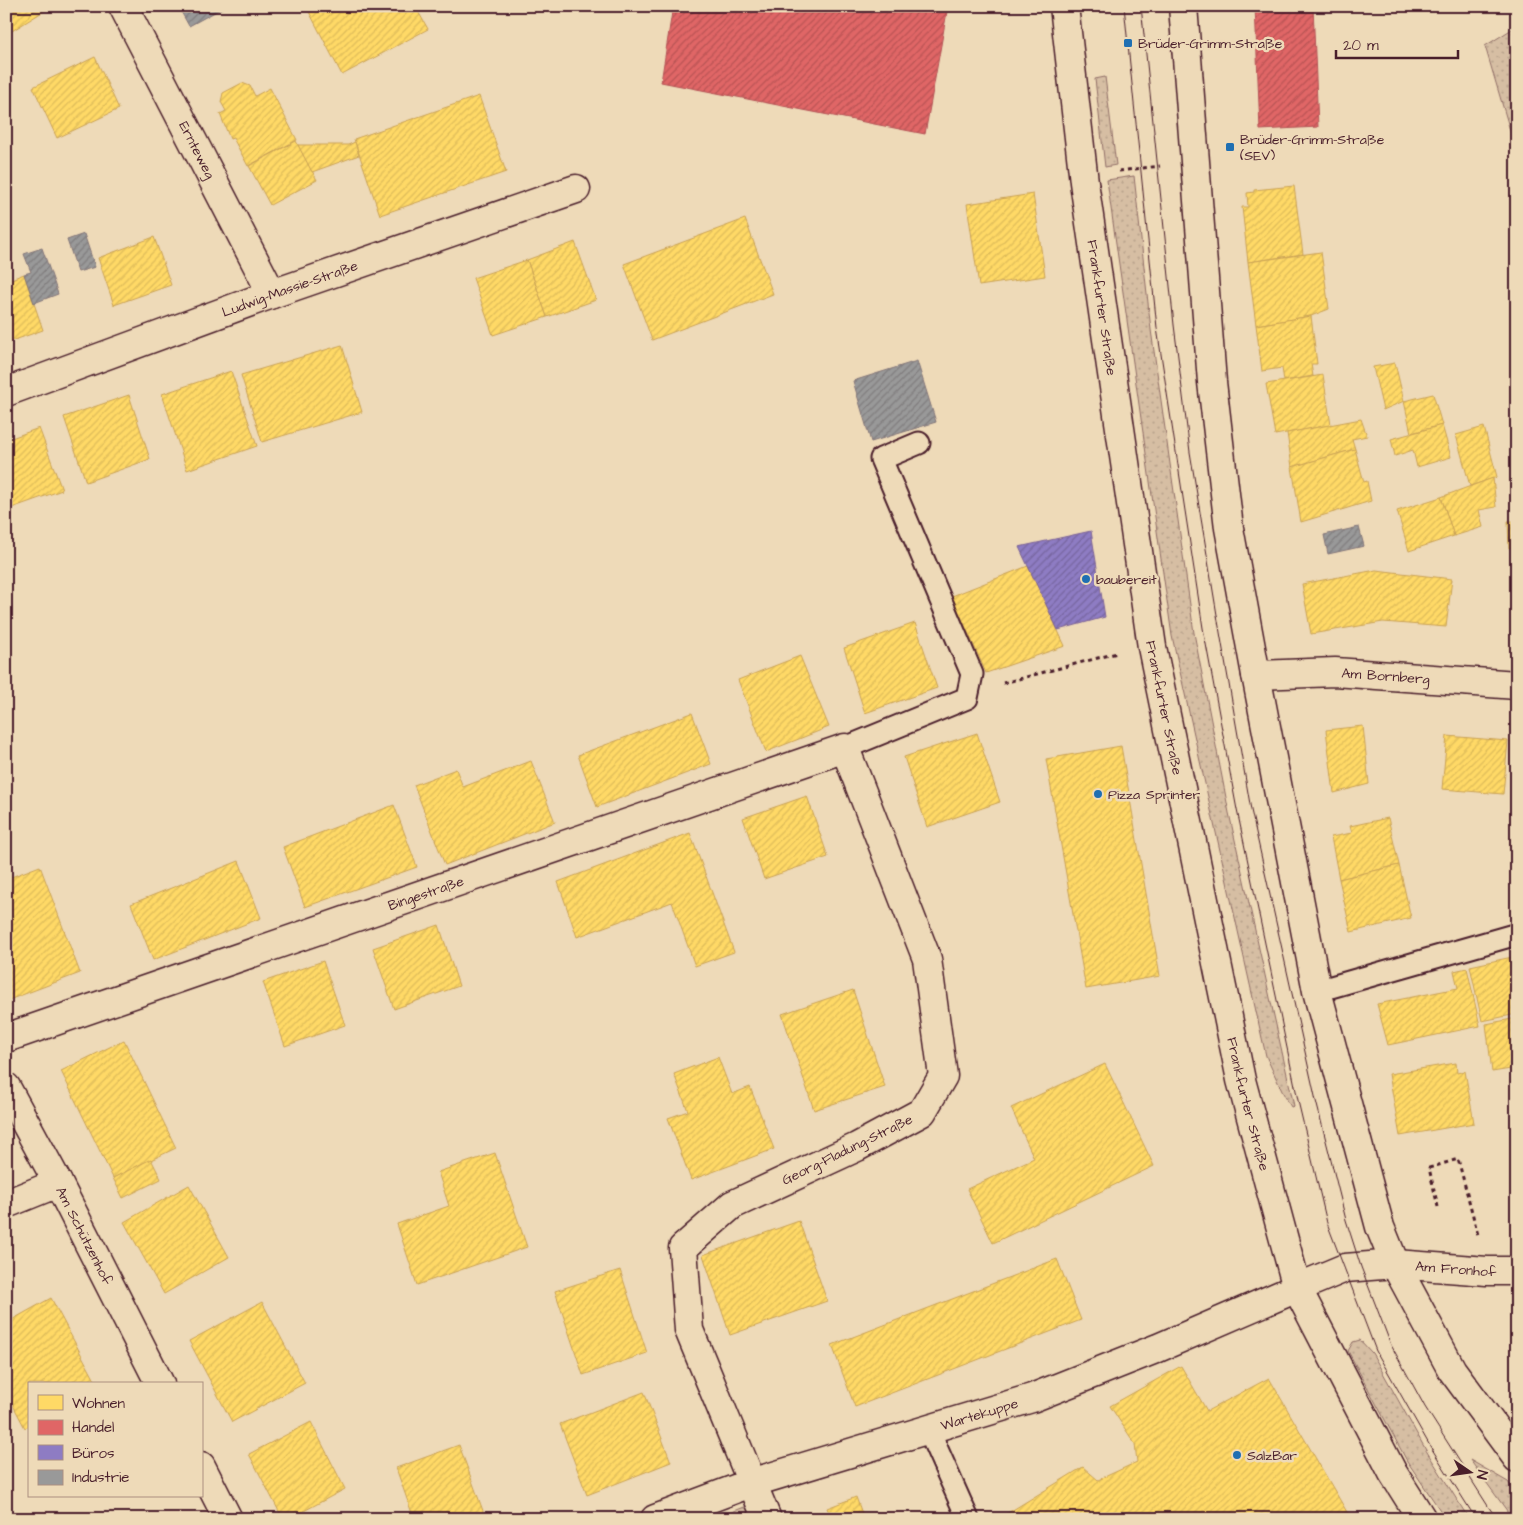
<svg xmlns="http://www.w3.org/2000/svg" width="1523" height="1525" font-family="'Architects Daughter',sans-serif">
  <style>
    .grass { fill: url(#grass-dots); stroke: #906e67 }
    .cemetery { fill: url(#cemetery-stones); stroke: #906e67 }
    .homes { fill: url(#homes-hatch); stroke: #c9a154 }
    .shops { fill: url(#shops-hatch); stroke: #b35154 }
    .offices { fill: url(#offices-hatch); stroke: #7a6095 }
    .industry { fill: url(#industry-hatch); stroke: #817478 }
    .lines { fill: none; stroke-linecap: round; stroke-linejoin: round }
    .service-casing { stroke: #4a1f2b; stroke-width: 25 }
    .minor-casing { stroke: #4a1f2b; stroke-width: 31 }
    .secondary-casing { stroke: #4a1f2b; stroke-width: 31 }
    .path { stroke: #4a1f2b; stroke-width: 3; stroke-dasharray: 4 4; stroke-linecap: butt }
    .service { stroke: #eedab8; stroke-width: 21 }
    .minor { stroke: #eedab8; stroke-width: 28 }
    .secondary { stroke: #eedab8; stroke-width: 28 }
    .tram { stroke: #4a1f2b; stroke-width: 1 }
    .poi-dot { fill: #1f6fb2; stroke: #eedab8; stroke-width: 2 }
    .labels { text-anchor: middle; stroke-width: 5; stroke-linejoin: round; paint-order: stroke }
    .poi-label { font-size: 14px; fill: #4a1f2b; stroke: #eedab8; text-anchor: start }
    .street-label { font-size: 14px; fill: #4a1f2b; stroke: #eedab8 }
  </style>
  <defs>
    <pattern id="grass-dots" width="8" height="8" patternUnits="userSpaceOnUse" patternTransform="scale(1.25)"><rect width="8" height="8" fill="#d6bea3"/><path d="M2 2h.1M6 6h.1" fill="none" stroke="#b9a38c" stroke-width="1.8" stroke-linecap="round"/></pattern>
    <pattern id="cemetery-stones" width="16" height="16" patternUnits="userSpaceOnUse" patternTransform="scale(1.25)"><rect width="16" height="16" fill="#d6bea3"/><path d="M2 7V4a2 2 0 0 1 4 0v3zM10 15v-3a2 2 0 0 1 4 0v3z" fill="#b9a38c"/></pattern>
    <pattern id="homes-hatch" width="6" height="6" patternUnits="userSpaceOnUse" patternTransform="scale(1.25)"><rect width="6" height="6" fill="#ffd966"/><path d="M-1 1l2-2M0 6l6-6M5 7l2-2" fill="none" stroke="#dcba59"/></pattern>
    <pattern id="shops-hatch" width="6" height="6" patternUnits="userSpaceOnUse" patternTransform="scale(1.25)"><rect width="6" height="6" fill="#e06666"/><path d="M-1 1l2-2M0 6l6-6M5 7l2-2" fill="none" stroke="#b85354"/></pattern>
    <pattern id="offices-hatch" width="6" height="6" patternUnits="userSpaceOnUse" patternTransform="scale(1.25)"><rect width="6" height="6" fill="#8e7cc3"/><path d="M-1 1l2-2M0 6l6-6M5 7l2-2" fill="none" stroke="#76659f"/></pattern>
    <pattern id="industry-hatch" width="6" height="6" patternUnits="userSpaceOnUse" patternTransform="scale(1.25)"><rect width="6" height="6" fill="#999"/><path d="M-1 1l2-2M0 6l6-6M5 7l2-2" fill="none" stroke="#7f7c7d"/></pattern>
  </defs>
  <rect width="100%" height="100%" fill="#eedab8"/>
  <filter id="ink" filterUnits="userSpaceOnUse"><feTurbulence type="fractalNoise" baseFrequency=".02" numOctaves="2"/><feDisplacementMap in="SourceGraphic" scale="10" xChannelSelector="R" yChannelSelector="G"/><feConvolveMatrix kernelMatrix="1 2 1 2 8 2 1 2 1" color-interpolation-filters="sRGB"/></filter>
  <g filter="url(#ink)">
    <!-- grass -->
    <g class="grass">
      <path d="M1517,26V154L1485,46Z"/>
      <path d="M1105,77L1116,165L1105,167L1095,79Z"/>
      <path d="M1134,176L1151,330L1194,633L1229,813L1294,1106L1291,1107L1282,1091L1266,1056L1172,636L1107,180Z"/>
      <path d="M1360,1340L1372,1353L1427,1452L1469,1519H1446L1407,1461L1348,1351L1353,1342Z"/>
      <path d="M1470,1460L1508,1482L1517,1494V1519H1513Z"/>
    </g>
    <!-- cemetery -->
    <path class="cemetery" d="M747,1506L752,1519H714Z"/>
    <!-- homes -->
    <g class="homes">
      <path d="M6,6H52L7,34Z"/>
      <path d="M306,6H415L428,29L342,75Z"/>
      <path d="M95,57L119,109L57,138L33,87Z"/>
      <path d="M242,83L250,86L255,96L270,88L297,140L248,166L233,138L230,139L220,114L226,111L221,102L223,93Z"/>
      <path d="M479,96L506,172L380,215L354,139Z"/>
      <path d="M296,141L317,180L270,205L249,166Z"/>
      <path d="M355,142L359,155L312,172L298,145H348Z"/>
      <path d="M1294,186L1303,254L1248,262L1242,207H1248L1247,193L1254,192V190Z"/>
      <path d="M1033,194L1045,276L979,286L967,204Z"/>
      <path d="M745,219L773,294L652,340L624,264Z"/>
      <path d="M154,237L171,285L114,305L98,258Z"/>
      <path d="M575,242L596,300L547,317L527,260Z"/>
      <path d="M1321,252L1329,309L1311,316L1256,325L1248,262Z"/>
      <path d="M527,260L547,317L493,335L473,278Z"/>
      <path d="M24,274L43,330L6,343V281Z"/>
      <path d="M1311,316L1317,364H1311L1313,376L1284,381L1282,368L1262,371L1256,325Z"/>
      <path d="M342,345L362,412L262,442L241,375Z"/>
      <path d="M1395,363L1404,401L1383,410L1373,367Z"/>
      <path d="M231,371L257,446L187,470L162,394Z"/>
      <path d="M1323,375L1331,425L1275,435L1266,384Z"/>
      <path d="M1433,394L1442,425L1411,433L1404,401Z"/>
      <path d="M129,395L150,459L86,482L64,417Z"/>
      <path d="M1361,419L1367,436L1352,439L1355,449L1292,467L1287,433Z"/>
      <path d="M1442,425L1451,457L1417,467L1413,450L1395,456L1391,439Z"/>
      <path d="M1484,427L1497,477L1470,486L1456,435Z"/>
      <path d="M39,428L62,490L6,510V440Z"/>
      <path d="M1355,449L1364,482L1367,481L1371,501L1301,522L1292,467Z"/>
      <path d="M1493,478L1496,507L1479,510L1483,527L1454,536L1441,497Z"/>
      <path d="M1441,497L1454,536L1409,551L1397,511Z"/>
      <path d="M1508,521H1517V547L1509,548Z"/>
      <path d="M1028,566L1065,646L986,673L952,596Z"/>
      <path d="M1376,570L1452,579L1446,627L1383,622L1311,634L1302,584Z"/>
      <path d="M915,623L937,688L865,713L844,648Z"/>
      <rect x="1513" y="623" width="4" height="16"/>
      <path d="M800,656L829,727L766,752L738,680Z"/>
      <path d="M692,713L711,764L597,807L578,755Z"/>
      <path d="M1363,726L1369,784L1334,793L1326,730Z"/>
      <path d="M977,733L1000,802L927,827L904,757Z"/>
      <path d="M1447,736L1508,741L1503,794L1442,789Z"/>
      <path d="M1121,746L1160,976L1086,989L1046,759Z"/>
      <path d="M531,761L555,822L445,865L414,785L456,769L463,787Z"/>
      <path d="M807,796L828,857L764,879L743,818Z"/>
      <path d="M394,805L417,867L305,907L283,847Z"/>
      <path d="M1388,818L1399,865L1339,879L1331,837L1352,833L1350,826Z"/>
      <path d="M690,833L734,952L695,966L672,902L577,937L558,882Z"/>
      <path d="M239,861L261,918L153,960L131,904Z"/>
      <path d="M1399,865L1411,918L1351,932L1339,879Z"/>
      <path d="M40,866L80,973L6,1001V879Z"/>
      <path d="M439,925L459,986L394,1009L373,948Z"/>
      <path d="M1517,956V1014L1482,1021L1470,966Z"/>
      <path d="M323,961L345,1025L285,1046L263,982Z"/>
      <path d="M1467,968L1480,1026L1388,1045L1377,1004L1458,988L1454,971Z"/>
      <path d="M853,990L885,1087L814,1110L782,1014Z"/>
      <path d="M1517,1018V1068L1492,1072L1486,1024Z"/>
      <path d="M124,1040L176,1148L113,1178L61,1071Z"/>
      <path d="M718,1057L732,1094L750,1087L774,1149L691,1180L668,1118L688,1111L674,1074Z"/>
      <path d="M1456,1063L1457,1073L1465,1071L1474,1123L1400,1136L1389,1074Z"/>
      <path d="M1105,1064L1154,1166L993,1243L967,1189L1034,1158L1011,1108Z"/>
      <path d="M495,1153L527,1247L417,1285L397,1224L449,1206L438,1172Z"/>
      <path d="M151,1159L161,1179L123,1198L113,1178Z"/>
      <path d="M189,1185L229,1257L164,1294L124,1222Z"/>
      <path d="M799,1221L827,1301L730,1335L703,1255Z"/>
      <path d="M1057,1259L1081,1320L855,1407L832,1345Z"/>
      <path d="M620,1270L647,1353L583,1375L555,1291Z"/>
      <path d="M51,1298L97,1384H29V1426L25,1428L6,1392V1323Z"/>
      <path d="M262,1302L305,1383L232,1422L189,1341Z"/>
      <path d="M1181,1366L1207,1411L1269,1378L1351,1519H998L1083,1467L1098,1480L1137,1462L1135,1444L1110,1406Z"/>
      <path d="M644,1392L671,1462L587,1495L560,1424Z"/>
      <path d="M311,1422L345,1489L289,1519H283L249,1454Z"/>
      <path d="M459,1445L486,1519H414L396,1468Z"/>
      <path d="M856,1497L864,1519H820L830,1515L827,1508Z"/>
    </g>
    <!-- shops -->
    <g class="shops">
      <path d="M673,6H948L925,134L661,82Z"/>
      <path d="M1255,6H1313L1318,127L1260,130Z"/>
    </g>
    <!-- offices -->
    <path class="offices" d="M1091,531L1105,617L1058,630L1019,547Z"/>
    <!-- industry -->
    <g class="industry">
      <path d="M178,6H226L189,26Z"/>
      <path d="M84,234L95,267L78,272L67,240Z"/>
      <path d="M42,248L58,294L34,303L24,274L31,272L24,254Z"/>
      <path d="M917,361L936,422L871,442L853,381Z"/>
      <path d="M1359,527L1364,546L1328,554L1324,535Z"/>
    </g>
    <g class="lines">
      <defs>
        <g id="service">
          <path d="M845,748L967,698L972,674L881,459L919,443"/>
          <path d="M1317,991L1517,934"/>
          <path d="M928,1429L968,1519"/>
        </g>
        <g id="minor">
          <path id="s1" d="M123,6L272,294"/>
          <path id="s2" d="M6,392L272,294L576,189"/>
          <path id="s3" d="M1256,675L1335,672L1517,685"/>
          <path id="s4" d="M6,1038L845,748L927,959L943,1076L922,1112L857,1147L732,1205L683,1248L689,1330L767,1519"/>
          <path id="s5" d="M6,1087L58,1183L160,1384"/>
          <path d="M6,1204L58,1183"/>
          <path id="s6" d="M1395,1264L1487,1271H1517"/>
          <path d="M201,1466L228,1519"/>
          <path id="s7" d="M655,1519L751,1483L1032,1398L1158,1348L1297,1288"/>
        </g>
        <g id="secondary">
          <path id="s8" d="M1064,6L1084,182L1152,647L1241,1080L1297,1288L1393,1473L1422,1519"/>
          <path d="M1183,6L1212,382L1229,528L1256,675L1317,991L1380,1227L1395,1264L1452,1370L1517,1458"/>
          <path d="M1297,1288L1345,1268L1395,1264"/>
        </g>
      </defs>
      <!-- service casing -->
      <use href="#service" class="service-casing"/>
      <!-- minor casing -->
      <use href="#minor" class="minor-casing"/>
      <!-- secondary casing -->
      <use href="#secondary" class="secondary-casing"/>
      <!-- path -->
      <g class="path">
        <path d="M1119,171L1160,166"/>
        <path d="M1003,683L1117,653"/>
        <path d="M1438,1207L1429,1168L1458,1159L1478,1235"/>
      </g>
      <!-- service -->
      <use href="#service" class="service"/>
      <!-- minor -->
      <use href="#minor" class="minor"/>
      <!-- secondary -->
      <use href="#secondary" class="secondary"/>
      <!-- tram -->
      <g class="tram">
        <path d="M1124,6L1157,328L1203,628L1237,810L1299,1105L1327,1223L1376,1351L1430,1446L1476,1519"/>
        <path d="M1141,6L1174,325L1190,452L1218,621L1251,810L1316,1101L1346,1220L1361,1267L1391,1345L1425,1407L1488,1506L1497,1519"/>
      </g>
    </g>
  </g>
  <!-- markers -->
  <g class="poi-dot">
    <rect x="1123" y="38" width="10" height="10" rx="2.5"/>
    <rect x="1225" y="142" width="10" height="10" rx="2.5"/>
    <circle cx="1086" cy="579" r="5"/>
    <circle cx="1098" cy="794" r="5"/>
    <circle cx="1237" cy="1455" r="5"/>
  </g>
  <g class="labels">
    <!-- poi labels -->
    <g class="poi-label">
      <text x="1138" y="48">Brüder-Grimm-Straße</text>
      <text x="1240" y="144">Brüder-Grimm-Straße<tspan x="1240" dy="16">(SEV)</tspan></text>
      <text x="1096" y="584">baubereit</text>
      <text x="1108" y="799">Pizza Sprinter</text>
      <text x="1247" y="1460">SalzBar</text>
    </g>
    <!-- street labels -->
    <g class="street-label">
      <text dy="5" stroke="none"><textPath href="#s1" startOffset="162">Ernteweg</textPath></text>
      <text dy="5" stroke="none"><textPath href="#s2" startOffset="302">Ludwig-Massie-Straße</textPath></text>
      <text dy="5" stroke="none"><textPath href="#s8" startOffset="304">Frankfurter Straße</textPath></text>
      <text dy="5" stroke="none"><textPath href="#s3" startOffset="130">Am Bornberg</textPath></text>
      <text dy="5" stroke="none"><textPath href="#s8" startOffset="709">Frankfurter Straße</textPath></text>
      <text dy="5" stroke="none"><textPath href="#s4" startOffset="444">Bingestraße</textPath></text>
      <text dy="5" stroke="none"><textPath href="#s8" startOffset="1114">Frankfurter Straße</textPath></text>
      <text transform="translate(847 1149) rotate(-26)" y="5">Georg-Fladung-Straße</text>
      <text dy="5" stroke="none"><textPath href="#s5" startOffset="168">Am Schützenhof</textPath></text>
      <text dy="5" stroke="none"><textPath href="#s6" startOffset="61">Am Fronhof</textPath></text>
      <text dy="5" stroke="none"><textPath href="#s7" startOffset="341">Wartekuppe</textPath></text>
    </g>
  </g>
  <!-- margin -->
  <rect width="1523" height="1525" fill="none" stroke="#eedab8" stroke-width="25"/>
  <rect x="12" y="12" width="1498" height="1500" fill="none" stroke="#4a1f2b" stroke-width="2" filter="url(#ink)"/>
  <!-- legend -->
  <rect x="28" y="1382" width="175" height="115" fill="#eedab8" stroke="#ac8f80"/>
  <rect x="38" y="1395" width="25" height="15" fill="#ffd966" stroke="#ac8f80"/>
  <text x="72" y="1408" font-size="15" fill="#4a1f2b">Wohnen</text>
  <rect x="38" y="1420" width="25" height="15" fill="#e06666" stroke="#ac8f80"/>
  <text x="72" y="1432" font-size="15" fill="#4a1f2b">Handel</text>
  <rect x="38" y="1445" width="25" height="15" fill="#8e7cc3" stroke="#ac8f80"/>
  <text x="72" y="1458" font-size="15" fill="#4a1f2b">Büros</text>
  <rect x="38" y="1470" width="25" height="15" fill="#999999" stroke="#ac8f80"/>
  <text x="72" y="1482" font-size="15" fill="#4a1f2b">Industrie</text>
  <!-- north arrow -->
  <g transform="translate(1470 1472) rotate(103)" stroke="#eedab8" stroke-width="4" paint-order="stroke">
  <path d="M0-4L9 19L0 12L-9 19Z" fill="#4a1f2b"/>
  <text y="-8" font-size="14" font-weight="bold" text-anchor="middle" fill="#4a1f2b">N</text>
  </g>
  <!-- scale -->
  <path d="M1336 50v8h122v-8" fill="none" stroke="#4a1f2b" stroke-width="2.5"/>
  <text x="1343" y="50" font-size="15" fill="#4a1f2b" stroke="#eedab8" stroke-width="4" paint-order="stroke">20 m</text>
</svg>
